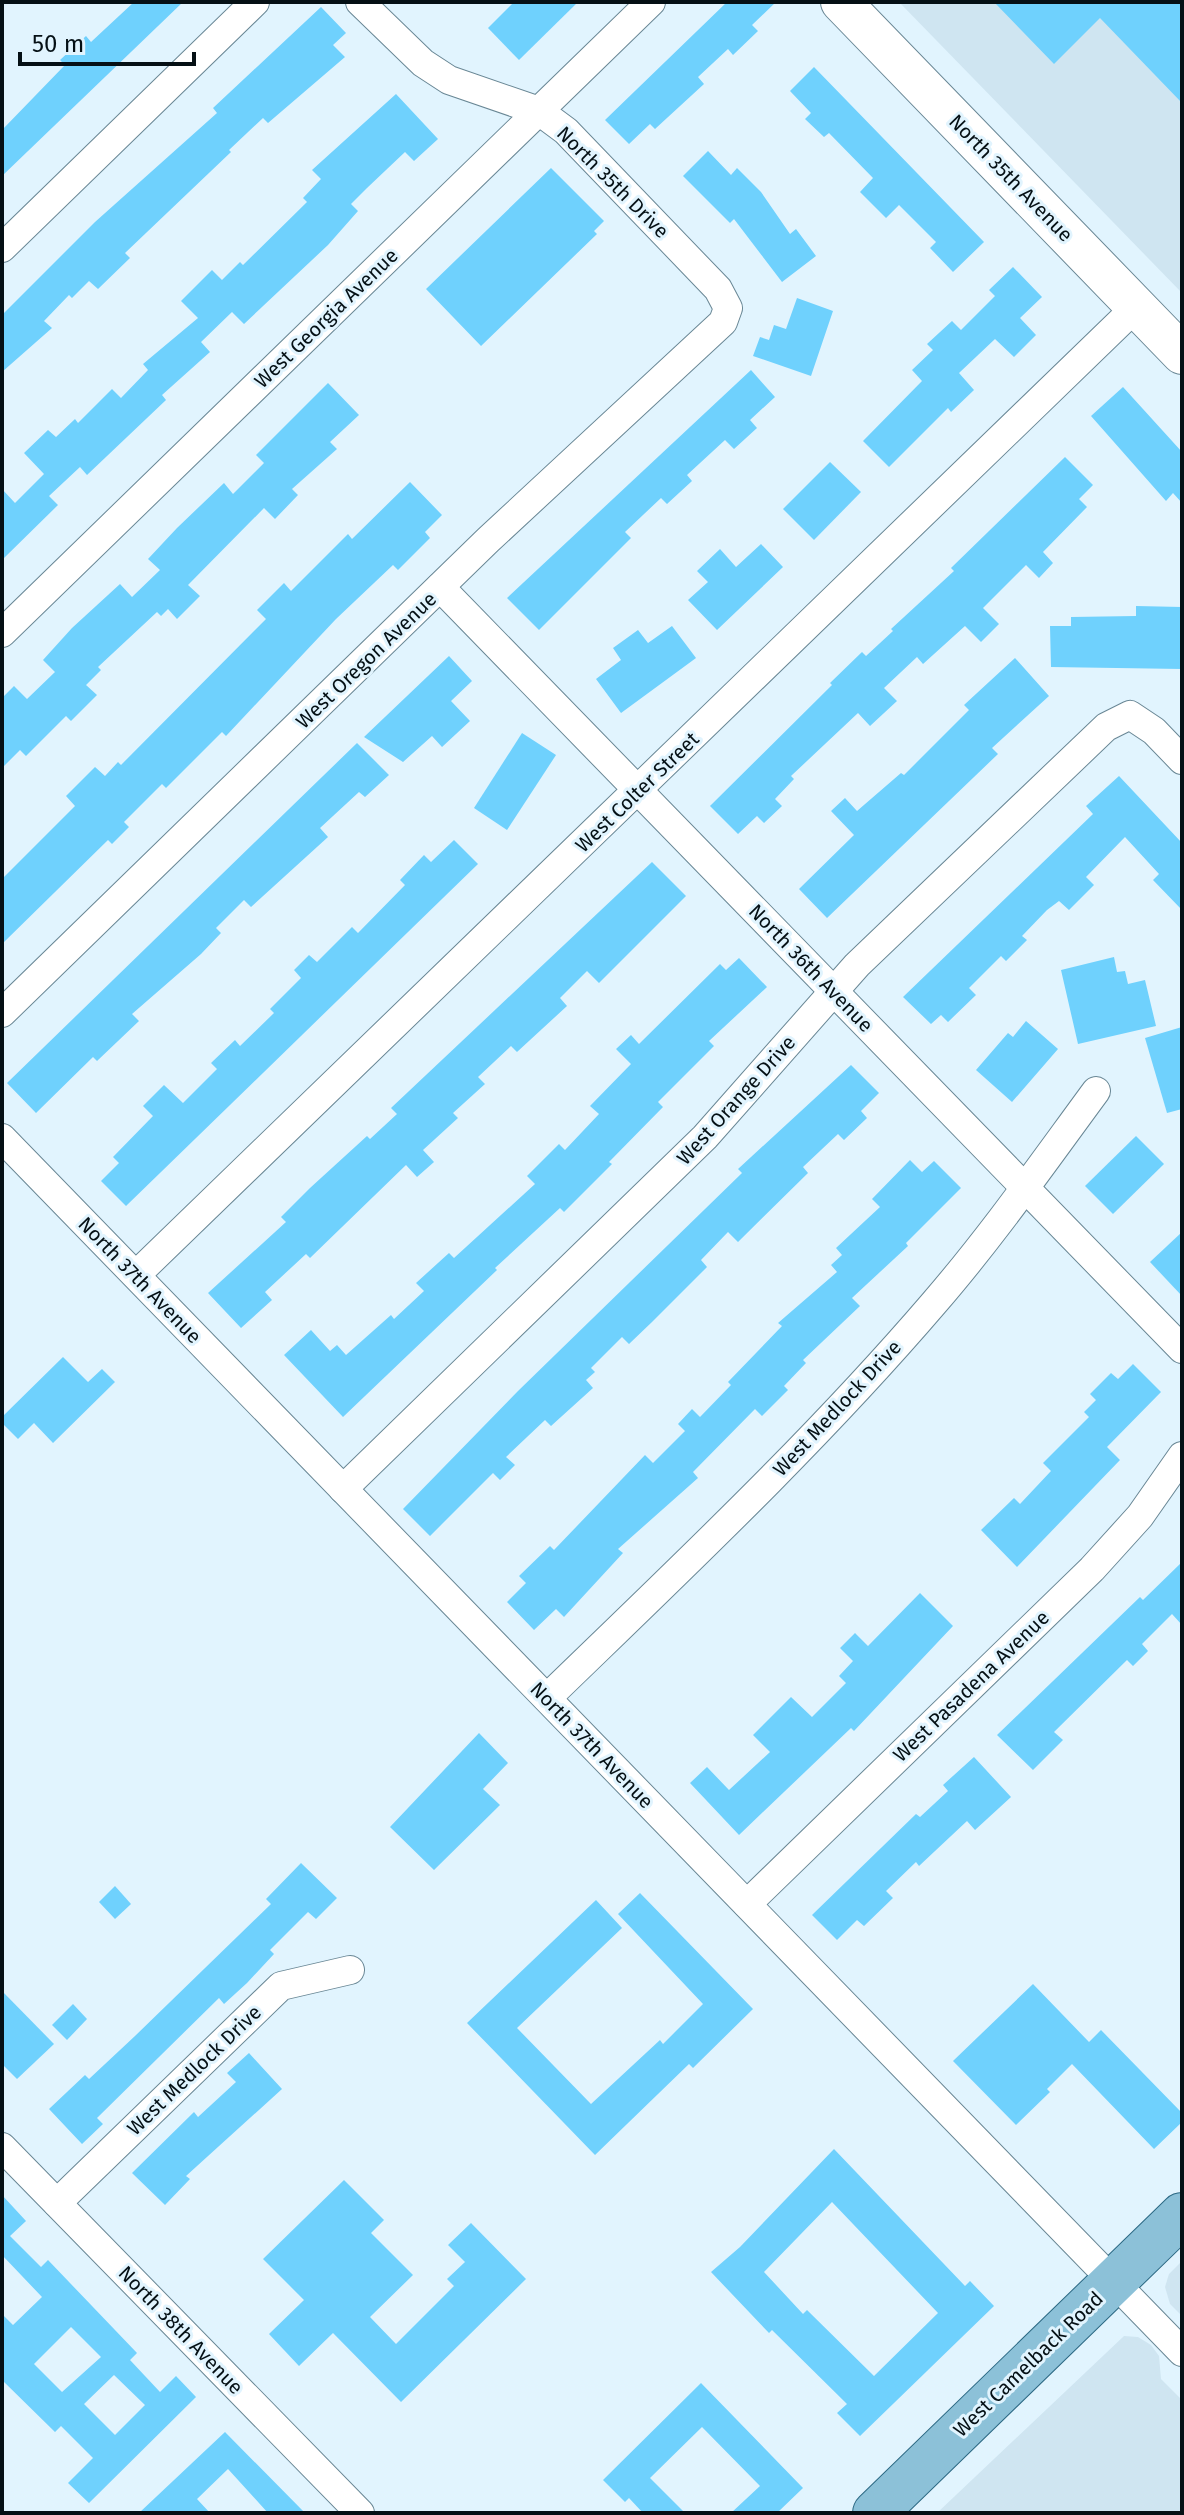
<svg xmlns="http://www.w3.org/2000/svg" width="1184" height="2515" font-family="'Fira Sans',sans-serif">
  <style>
    .built { fill: #cfe5f1 }
    .building { fill: #6fd1fd; fill-rule: evenodd }
    .lines { fill: none; stroke-linecap: round; stroke-linejoin: round }
    .minor-casing { stroke: #698795; stroke-width: 30 }
    .secondary-casing { stroke: #698795; stroke-width: 42 }
    .primary-casing { stroke: #2b6883; stroke-width: 46 }
    .minor { stroke: #fff; stroke-width: 28 }
    .secondary { stroke: #fff; stroke-width: 40 }
    .primary { stroke: #8cc1d8; stroke-width: 44 }
    .labels { text-anchor: middle; stroke-width: 6; stroke-linejoin: round; paint-order: stroke }
    .street-label { font-size: 20px; fill: #051015; stroke: #e1f4fe }
  </style>
  <rect width="100%" height="100%" fill="#e1f4fe"/>
  <!-- built -->
  <g class="built">
    <path d="M899,2H1182V293Z"/>
    <path d="M1182,2261V2316L1170,2304L1165,2287L1169,2274Z"/>
    <path d="M1124,2336L1138,2337L1151,2345L1159,2356L1161,2379L1182,2400V2513H937Z"/>
  </g>
  <!-- building -->
  <g class="building">
    <path d="M134,2H183L2,176V130L65,65L60,60L86,36L91,42Z"/>
    <path d="M514,2H578L519,60L488,28Z"/>
    <path d="M727,2H776L752,25L758,31L733,55L728,49L698,77L704,84L655,129L650,124L629,144L605,120Z"/>
    <path d="M994,2H1182V103L1100,18L1054,64Z"/>
    <path d="M321,7L346,33L333,45L345,57L268,123L263,118L229,150L231,152L125,253L130,258L98,289L89,281L72,298L69,295L44,321L52,328L2,372V315L95,222L217,113L213,108Z"/>
    <path d="M814,67L984,242L953,272L930,248L936,242L899,205L886,218L860,192L873,178L829,133L824,137L805,119L811,113L790,91Z"/>
    <path d="M396,94L438,139L414,161L405,152L367,188L351,204L358,211L328,245L244,324L232,312L201,342L210,352L162,395L166,400L87,475L80,467L49,496L58,505L2,560V489L15,503L44,474L24,453L48,430L56,437L75,419L78,423L112,389L121,398L148,370L143,364L198,318L181,301L212,270L222,280L240,262L243,265L307,202L303,198L321,179L312,170Z"/>
    <path d="M708,151L731,175L737,168L761,192L790,234L796,229L816,256L782,282L734,219L730,223L683,176Z"/>
    <path d="M551,168L604,221L594,231L597,234L481,346L426,289Z"/>
    <path d="M1013,267L1042,297L1020,318L1036,335L1014,357L995,339L959,373L974,390L951,412L948,408L889,467L863,441L922,381L912,370L933,350L927,344L952,321L961,330L995,296L989,290Z"/>
    <path d="M797,298L833,311L811,376L753,356L760,337L769,340L774,325L786,329Z"/>
    <path d="M751,370L775,397L750,420L757,428L734,449L725,440L687,475L692,481L667,504L661,498L625,532L631,538L539,630L507,598Z"/>
    <path d="M328,383L359,415L330,442L337,449L292,489L298,495L275,519L264,508L188,585L200,596L177,619L168,609L161,616L157,612L98,667L101,670L86,685L97,695L71,721L66,716L26,756L20,750L2,768V698L14,686L27,699L55,672L43,660L72,628L120,584L132,597L160,570L148,559L177,528L224,483L233,494L264,463L256,455Z"/>
    <path d="M1123,387L1182,452V503L1173,493L1166,501L1091,416Z"/>
    <path d="M1065,457L1093,485L1079,499L1087,507L1043,552L1053,563L1039,578L1026,565L983,608L999,624L981,642L965,626L923,664L917,657L884,688L897,701L870,726L858,713L791,776L794,779L775,799L782,806L764,823L757,816L738,834L710,806L832,685L830,683L862,652L866,656L893,631L891,629L954,571L951,568Z"/>
    <path d="M830,462L861,492L814,540L783,509Z"/>
    <path d="M410,482L442,515L425,532L430,538L398,570L393,565L336,619L226,736L222,732L166,788L162,784L124,822L129,827L112,844L108,840L2,944V879L75,806L66,796L95,767L105,776L118,762L121,765L266,619L257,610L284,583L291,591L348,534L352,539Z"/>
    <path d="M761,544L783,567L717,630L688,600L708,582L697,571L720,549L736,567Z"/>
    <path d="M1136,606L1182,607V669L1051,667L1050,626H1071V617L1136,616Z"/>
    <path d="M672,626L696,658L621,713L596,679L621,660L613,648L638,630L648,643Z"/>
    <path d="M449,656L472,681L451,701L470,721L442,747L432,736L403,762L364,737Z"/>
    <path d="M1015,658L1049,696L992,748L998,754L827,918L799,889L854,835L831,811L845,798L857,811L901,773L904,775L969,710L964,705Z"/>
    <path d="M522,733L556,755L507,830L474,808Z"/>
    <path d="M357,743L389,775L365,797L359,792L320,828L328,837L251,907L244,900L216,928L221,933L201,954L132,1014L139,1021L97,1061L93,1057L36,1113L7,1083Z"/>
    <path d="M1119,776L1182,843V910L1153,880L1159,874L1125,837L1086,877L1094,885L1069,910L1059,901L1047,910L1022,936L1027,940L1006,961L1001,956L969,988L976,995L948,1022L941,1015L931,1024L903,997L1093,814L1086,806Z"/>
    <path d="M454,840L478,864L126,1206L101,1181L119,1163L113,1157L153,1116L143,1106L164,1085L183,1103L217,1069L211,1063L235,1040L240,1046L274,1013L270,1009L301,978L294,970L309,955L317,962L352,927L358,933L405,885L400,880L424,855L431,862Z"/>
    <path d="M652,862L686,896L599,983L587,971L560,998L567,1006L517,1052L511,1046L478,1077L485,1084L453,1113L458,1118L423,1150L434,1162L417,1177L406,1165L310,1258L306,1254L265,1292L272,1300L241,1328L208,1293L286,1222L281,1217L310,1188L367,1136L370,1139L397,1114L391,1108Z"/>
    <path d="M1114,957L1117,972L1125,971L1128,984L1145,980L1156,1026L1078,1044L1061,970Z"/>
    <path d="M739,958L767,987L709,1041L714,1046L658,1102L663,1107L609,1162L612,1164L564,1212L560,1208L495,1268L497,1270L343,1417L284,1355L311,1330L330,1351L337,1345L346,1355L391,1315L394,1319L424,1291L416,1283L449,1253L454,1258L535,1184L527,1176L559,1144L565,1150L599,1114L590,1106L631,1064L616,1049L631,1035L639,1044L720,964L726,970Z"/>
    <path d="M1026,1021L1058,1049L1012,1102L976,1070L1008,1033L1013,1037Z"/>
    <path d="M1182,1027V1109L1167,1113L1145,1038Z"/>
    <path d="M851,1065L879,1093L861,1111L867,1118L844,1140L838,1134L803,1167L808,1173L738,1242L728,1232L701,1260L707,1267L652,1322L629,1344L622,1337L591,1368L595,1372L586,1380L593,1388L551,1426L545,1420L506,1457L515,1465L500,1480L493,1473L430,1536L403,1509L518,1391L742,1173L738,1169Z"/>
    <path d="M1136,1136L1164,1164L1113,1214L1085,1186Z"/>
    <path d="M910,1160L922,1172L934,1161L961,1188L906,1243L908,1246L852,1298L860,1306L803,1360L806,1363L784,1386L788,1390L762,1416L755,1409L693,1472L698,1478L618,1549L623,1553L564,1617L556,1609L534,1630L507,1602L526,1583L519,1576L550,1546L554,1550L645,1455L653,1463L685,1431L678,1424L692,1409L700,1417L731,1385L728,1382L782,1326L778,1323L837,1272L831,1265L842,1255L836,1248L880,1207L872,1199Z"/>
    <path d="M1182,1232V1296L1150,1262Z"/>
    <path d="M63,1357L88,1382L102,1369L115,1382L53,1443L34,1423L18,1439L2,1423V1417Z"/>
    <path d="M1133,1364L1161,1392L1107,1447L1120,1460L1017,1567L981,1530L1014,1498L1020,1504L1051,1471L1043,1463L1089,1417L1084,1412L1096,1400L1090,1394L1111,1373L1118,1379Z"/>
    <path d="M1182,1562V1625L1172,1614L1142,1644L1148,1651L1133,1666L1127,1660L1054,1732L1063,1740L1033,1770L997,1735L1140,1597L1143,1600Z"/>
    <path d="M920,1593L953,1626L854,1731L851,1728L739,1835L690,1783L707,1767L729,1790L770,1752L753,1735L791,1697L812,1717L846,1683L839,1676L853,1661L840,1648L855,1633L868,1646Z"/>
    <path d="M479,1733L508,1763L483,1789L500,1805L434,1870L390,1827Z"/>
    <path d="M974,1757L1011,1797L975,1830L967,1821L919,1866L916,1862L886,1891L893,1898L864,1926L857,1920L837,1940L812,1915L916,1814L920,1817L948,1791L943,1785Z"/>
    <path d="M301,1863L337,1898L316,1919L308,1912L270,1950L274,1954L247,1983L224,2004L219,1998L97,2118L103,2124L82,2144L49,2109L85,2075L89,2079L135,2036L271,1904L266,1899Z"/>
    <path d="M115,1886L131,1904L115,1919L99,1902Z"/>
    <path d="M640,1893L753,2009L693,2068L689,2064L595,2155L467,2023L596,1900L622,1928L517,2028L591,2104L660,2040L663,2044L703,2004L618,1914Z"/>
    <path d="M1033,1984L1089,2042L1101,2030L1182,2113V2122L1154,2149L1072,2064L1047,2089L1050,2092L1016,2125L953,2061Z"/>
    <path d="M2,1991L54,2044L17,2079L2,2064Z"/>
    <path d="M73,2004L87,2019L67,2040L52,2025Z"/>
    <path d="M249,2053L282,2089L186,2176L190,2179L165,2205L132,2173L194,2112L198,2117L236,2082L227,2073Z"/>
    <path d="M834,2149L965,2286L970,2281L994,2306L860,2436L837,2413L847,2404L772,2330L769,2333L711,2272L740,2247ZM832,2202L938,2313L874,2376L807,2310L803,2314L764,2272Z"/>
    <path d="M344,2180L384,2220L371,2233L413,2275L370,2317L396,2344L454,2286L447,2279L465,2262L448,2245L471,2223L526,2279L401,2402L333,2333L299,2366L269,2334L304,2300L263,2259Z"/>
    <path d="M2,2195L26,2221L10,2236L41,2267L48,2260L137,2353L130,2360L160,2392L176,2376L196,2397L89,2503L68,2483L93,2458L61,2426L55,2432L2,2380V2314L13,2325L42,2297L2,2255ZM71,2327L101,2357L62,2392L34,2364ZM114,2375L145,2405L115,2435L84,2404Z"/>
    <path d="M701,2383L803,2488L777,2513H731L760,2486L702,2427L650,2478L685,2513H643L629,2498L625,2502L603,2480Z"/>
    <path d="M225,2432L305,2513H268L228,2469L197,2499L210,2513H139Z"/>
  </g>
  <g class="lines">
    <defs>
      <g id="minor">
        <path d="M2,248L255,2"/>
        <path d="M440,587L1182,1349"/>
        <path d="M2,633L651,2"/>
        <path d="M2,1013L488,540L723,322L728,308L718,289L566,131L539,111L449,80L423,63L360,2"/>
        <path d="M2,1138L1182,2352"/>
        <path d="M136,1275L1136,307"/>
        <path d="M343,1489L705,1137L857,965L1106,727L1130,715L1154,731L1182,760"/>
        <path d="M547,1698C679,1570 814,1443 934,1303C992,1236 1043,1163 1096,1091"/>
        <path d="M747,1904L1092,1569L1140,1516L1182,1456"/>
        <path d="M2,2147L360,2513"/>
        <path d="M57,2203L281,1986L350,1970"/>
      </g>
      <path id="secondary" d="M841,2L1182,354"/>
      <path id="primary" d="M875,2513L1182,2215"/>
    </defs>
    <!-- minor casing -->
    <use href="#minor" class="minor-casing"/>
    <!-- secondary casing -->
    <use href="#secondary" class="secondary-casing"/>
    <!-- primary casing -->
    <use href="#primary" class="primary-casing"/>
    <!-- minor -->
    <use href="#minor" class="minor"/>
    <!-- secondary -->
    <use href="#secondary" class="secondary"/>
    <!-- primary -->
    <use href="#primary" class="primary"/>
  </g>
  <g class="labels">
    <!-- street labels -->
    <g class="street-label">
      <text transform="translate(1011 178) rotate(46)" y="7">North 35th Avenue</text>
      <text transform="translate(613 182) rotate(45)" y="7">North 35th Drive</text>
      <text transform="translate(326 318) rotate(-44)" y="7">West Georgia Avenue</text>
      <text transform="translate(366 660) rotate(-44)" y="7">West Oregon Avenue</text>
      <text transform="translate(637 792) rotate(-44)" y="7">West Colter Street</text>
      <text transform="translate(811 968) rotate(46)" y="7">North 36th Avenue</text>
      <text transform="translate(736 1100) rotate(-48)" y="7">West Orange Drive</text>
      <text transform="translate(140 1280) rotate(46)" y="7">North 37th Avenue</text>
      <text transform="translate(837 1408) rotate(-47)" y="7">West Medlock Drive</text>
      <text transform="translate(971 1686) rotate(-44)" y="7">West Pasadena Avenue</text>
      <text transform="translate(592 1745) rotate(46)" y="7">North 37th Avenue</text>
      <text transform="translate(194 2070) rotate(-44)" y="7">West Medlock Drive</text>
      <text transform="translate(181 2330) rotate(46)" y="7">North 38th Avenue</text>
      <text transform="translate(1028 2364) rotate(-44)" y="7">West Camelback Road</text>
    </g>
  </g>
  <!-- border -->
  <rect width="1184" height="2515" fill="none" stroke="#051015" stroke-width="8"/>
  <!-- scale -->
  <path d="M20 52v12h174v-12" fill="none" stroke="#051015" stroke-width="4"/>
  <text x="32" y="52" font-size="24" fill="#051015" stroke="#e1f4fe" stroke-width="6" paint-order="stroke">50 m</text>
</svg>
